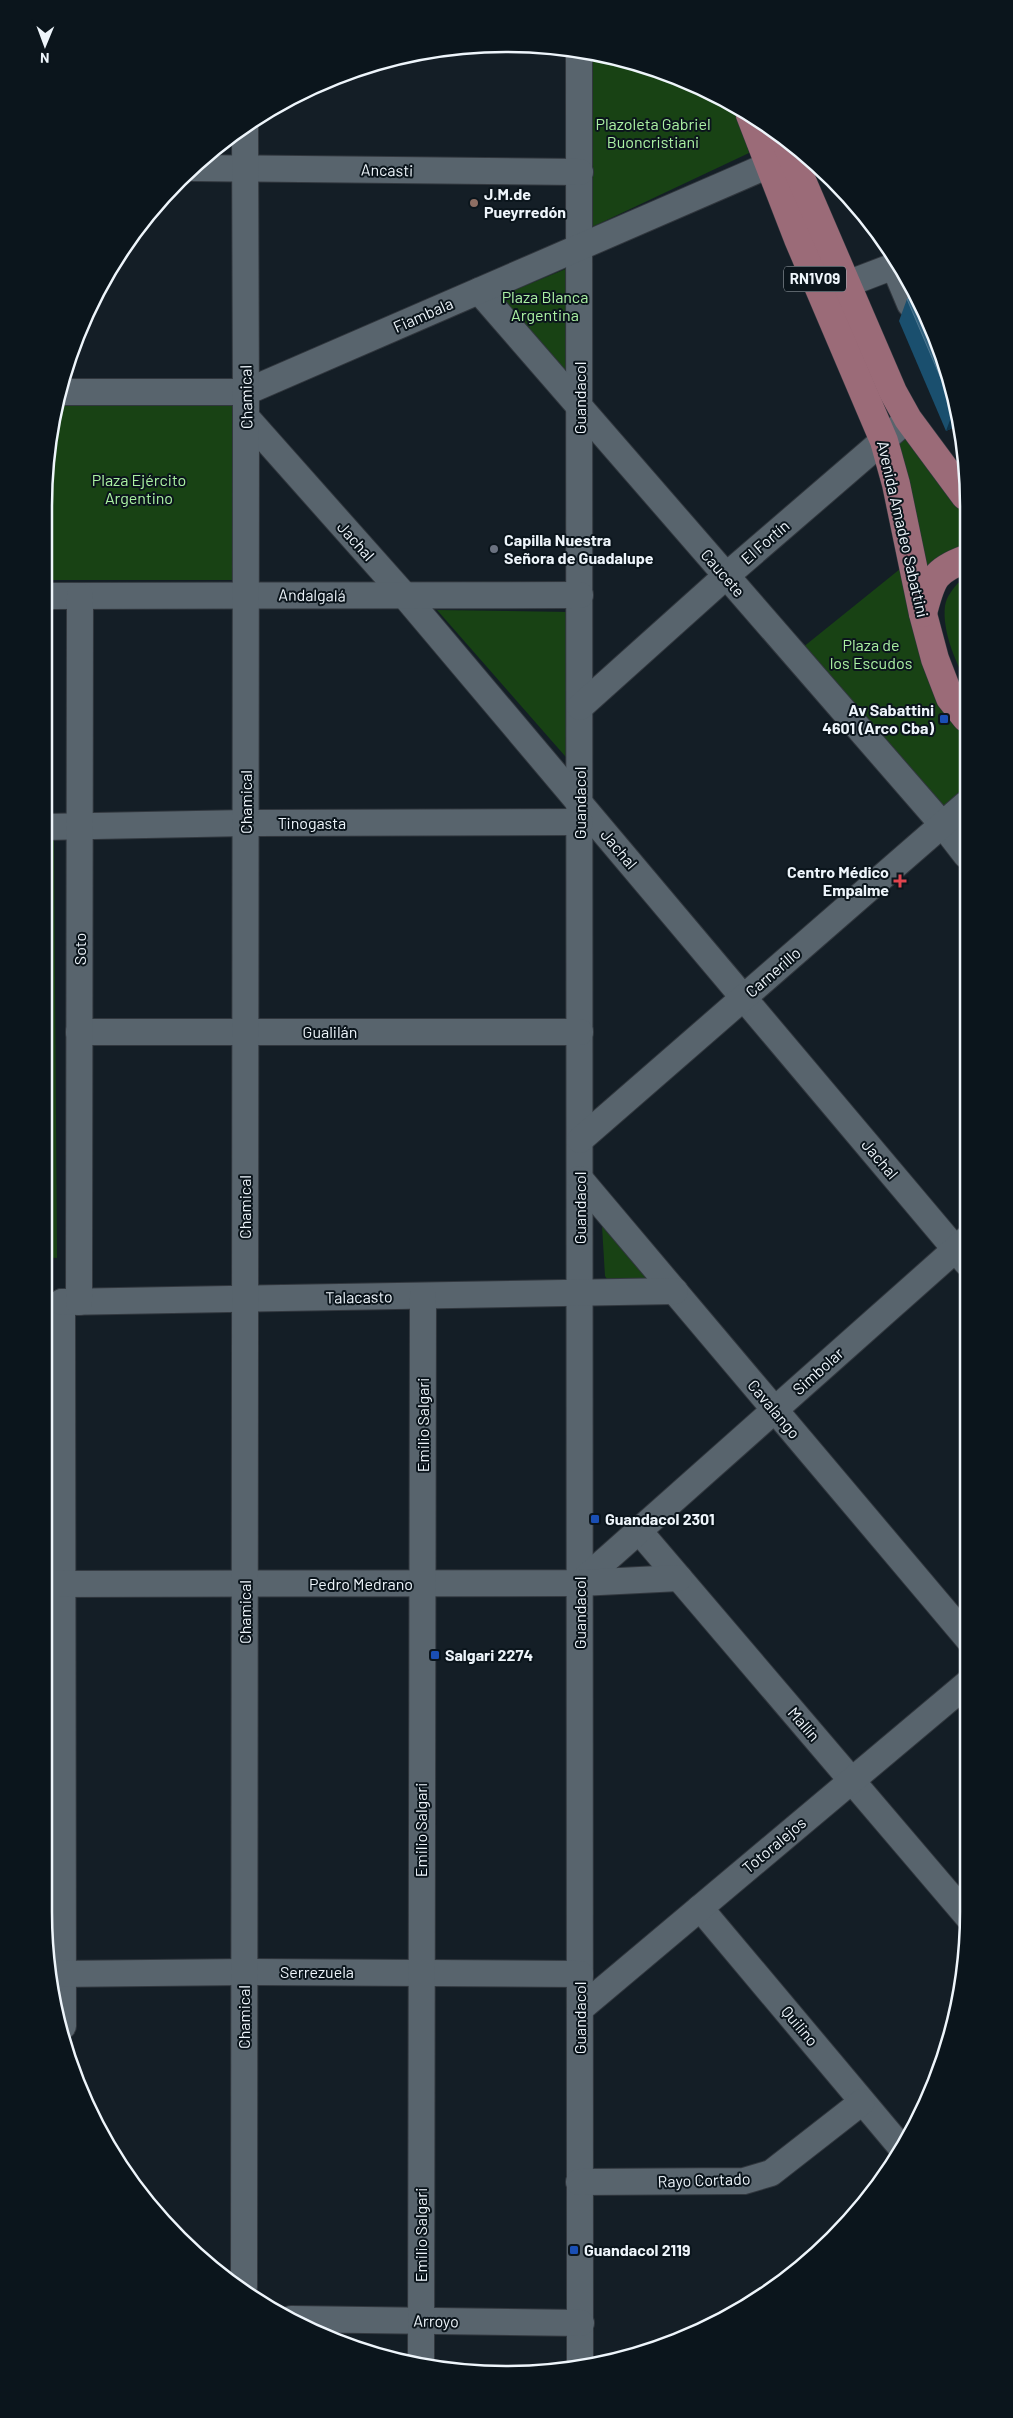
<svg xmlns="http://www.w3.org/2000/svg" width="1013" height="2418" font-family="Barlow,sans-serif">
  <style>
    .green { fill: #184214 }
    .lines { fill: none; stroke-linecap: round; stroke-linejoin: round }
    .minor-casing { stroke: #31373e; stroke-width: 28 }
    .major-casing { stroke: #31373e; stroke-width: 29 }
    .minor { stroke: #58646d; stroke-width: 26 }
    .major { stroke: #9b6b78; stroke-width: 28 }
    .wall { fill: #1a4f6e }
    .shaded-wall { fill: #0e344b }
    .building { fill: #31607d; stroke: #4e7891 }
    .education-dot { fill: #8d6e63; stroke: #0b151c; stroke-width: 2 }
    .worship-dot { fill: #6b7280; stroke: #0b151c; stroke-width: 2 }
    .transit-dot { fill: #1a4fb4; stroke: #0b151c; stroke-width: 2 }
    .health-dot { fill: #e0444e; stroke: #0b151c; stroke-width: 2 }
    .labels { text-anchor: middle; stroke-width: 4; stroke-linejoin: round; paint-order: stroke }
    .shield { fill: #0b151c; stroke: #aab2b8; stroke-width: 1 }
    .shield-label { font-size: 15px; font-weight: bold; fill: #eef5fb }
    .park-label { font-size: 16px; fill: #abf1a3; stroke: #0b151c }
    .street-label { font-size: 16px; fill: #eef5fb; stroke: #0b151c }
    .poi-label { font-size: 16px; font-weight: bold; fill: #eef5fb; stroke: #0b151c; text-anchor: start }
    .rim { fill: none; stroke: #eef5fb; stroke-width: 2.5 }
  </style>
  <rect width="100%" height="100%" fill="#141e26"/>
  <!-- green -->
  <g class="green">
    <path d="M593,54L655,68L737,108L749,153L592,227Z"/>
    <path d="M573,266L571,378L500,296Z"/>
    <path d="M61,399H235V580H44V507Z"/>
    <path d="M909,425L928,464L965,517L966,546L926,568L895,438Z"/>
    <path d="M900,569L924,671L953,719L966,732V790L943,810L802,648Z"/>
    <path d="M966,580V681C955,661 942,630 945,606C946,597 953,589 958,583Z"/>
    <path d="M437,610L570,612L572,764Z"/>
    <path d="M44,840H54L57,1258L44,1257Z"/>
    <path d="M607,1221L652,1276L645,1284H610L605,1276L602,1226Z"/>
  </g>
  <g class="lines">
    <defs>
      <g id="minor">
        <path d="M579,51L580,2366"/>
        <path d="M194,168L580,172"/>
        <path d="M847,284L894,266L910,304L921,300"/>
        <path d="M479,291L942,824L966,855"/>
        <path d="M63,392H246L769,165"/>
        <path d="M246,417L405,596L967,1263"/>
        <path d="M44,596L580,595"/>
        <path d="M580,707L726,576L908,419"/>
        <path d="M44,827L246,823L580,822"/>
        <path d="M79,1032H580"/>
        <path d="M580,1140L966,804"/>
        <path d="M580,1179L969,1640"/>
        <path d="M62,1302L63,2026"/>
        <path d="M62,1302L675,1291"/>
        <path d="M79,1302L80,596"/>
        <path d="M639,1531L968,1917"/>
        <path d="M580,1583L967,1239"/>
        <path d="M44,1584L580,1583L679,1578"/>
        <path d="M700,1908L899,2145"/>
        <path d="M54,1974L245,1972L580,1974"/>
        <path d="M580,2009L969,1682"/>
        <path d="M579,2182L744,2181L771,2173L862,2102"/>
        <path d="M244,2287L246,417L245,127"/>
        <path d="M291,2319L581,2323"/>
        <path d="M421,2364L423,1296"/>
      </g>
      <g id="major">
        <path d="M750,115L798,239L884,441L896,484L923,614L935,659L950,698L966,718"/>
        <path d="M785,141L893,392L908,419L965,496"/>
        <path d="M923,613C932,580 933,571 966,559"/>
      </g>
    </defs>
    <!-- minor casing -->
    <use href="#minor" class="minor-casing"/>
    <!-- major casing -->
    <use href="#major" class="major-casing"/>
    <!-- minor -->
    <use href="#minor" class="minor"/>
    <!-- major -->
    <use href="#major" class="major"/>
  </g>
  <!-- wall -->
  <path class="wall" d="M917,295L959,425L946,431L899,321L907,299Z"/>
  <!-- shaded-wall -->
  <path class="shaded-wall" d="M954,409L959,425L946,431Z"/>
  <!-- building -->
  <path class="building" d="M917,295L922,302L954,409L907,299Z"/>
  <!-- markers -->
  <circle class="education-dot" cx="474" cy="203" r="5"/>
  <circle class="worship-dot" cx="494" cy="549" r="5"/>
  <g class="transit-dot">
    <rect x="939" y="714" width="10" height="10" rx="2.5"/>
    <rect x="590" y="1514" width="10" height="10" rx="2.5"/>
    <rect x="430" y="1650" width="10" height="10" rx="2.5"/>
    <rect x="569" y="2245" width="10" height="10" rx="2.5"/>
  </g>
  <path class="health-dot" d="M897.5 873.5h5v5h5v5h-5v5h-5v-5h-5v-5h5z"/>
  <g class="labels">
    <!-- shield labels -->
    <rect class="shield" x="784" y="266.5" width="62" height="25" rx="4"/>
    <g class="shield-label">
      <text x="815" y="284">RN1V09</text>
    </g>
    <!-- park labels -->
    <g class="park-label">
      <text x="653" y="130">Plazoleta Gabriel<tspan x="653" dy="18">Buoncristiani</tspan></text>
      <text x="545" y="303">Plaza Blanca<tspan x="545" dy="18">Argentina</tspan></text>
      <text x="139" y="486">Plaza Ejército<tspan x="139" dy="18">Argentino</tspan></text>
      <text x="871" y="651">Plaza de<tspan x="871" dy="18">los Escudos</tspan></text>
    </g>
    <!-- street labels -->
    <g class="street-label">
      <text transform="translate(387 170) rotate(1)" y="6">Ancasti</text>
      <text transform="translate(423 315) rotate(-24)" y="6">Fiambala</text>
      <text transform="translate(246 397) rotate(-91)" y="6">Chamical</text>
      <text transform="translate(580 398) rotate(-90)" y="6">Guandacol</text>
      <text transform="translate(903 529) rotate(77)" y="6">Avenida Amadeo Sabattini</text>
      <text transform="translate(356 541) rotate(48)" y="6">Jachal</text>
      <text transform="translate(765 542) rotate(-41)" y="6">El Fortín</text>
      <text transform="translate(723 573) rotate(49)" y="6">Caucete</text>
      <text transform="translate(312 595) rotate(1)" y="6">Andalgalá</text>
      <text transform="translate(246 802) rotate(-90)" y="6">Chamical</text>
      <text transform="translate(580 803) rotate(-90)" y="6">Guandacol</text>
      <text x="312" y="829">Tinogasta</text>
      <text transform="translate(619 849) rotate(50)" y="6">Jachal</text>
      <text transform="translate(80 949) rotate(-90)" y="6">Soto</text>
      <text transform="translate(773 972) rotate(-41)" y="6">Carnerillo</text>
      <text x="330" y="1038">Gualilán</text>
      <text transform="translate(880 1159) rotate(50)" y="6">Jachal</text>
      <text transform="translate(245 1207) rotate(-90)" y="6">Chamical</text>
      <text transform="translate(580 1208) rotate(-90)" y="6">Guandacol</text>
      <text transform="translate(359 1297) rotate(-1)" y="6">Talacasto</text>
      <text transform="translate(818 1371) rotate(-42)" y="6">Simbolar</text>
      <text transform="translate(774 1409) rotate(50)" y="6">Cavalango</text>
      <text transform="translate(423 1425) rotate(-90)" y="6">Emilio Salgari</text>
      <text x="361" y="1590">Pedro Medrano</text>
      <text transform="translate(245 1612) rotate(-90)" y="6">Chamical</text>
      <text transform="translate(580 1613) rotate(-90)" y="6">Guandacol</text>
      <text transform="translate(804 1724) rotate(49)" y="6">Mallín</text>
      <text transform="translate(421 1830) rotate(-90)" y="6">Emilio Salgari</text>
      <text transform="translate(774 1845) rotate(-40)" y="6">Totoralejos</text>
      <text x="317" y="1978">Serrezuela</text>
      <text transform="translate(244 2017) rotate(-90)" y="6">Chamical</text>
      <text transform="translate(580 2018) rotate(-90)" y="6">Guandacol</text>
      <text transform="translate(800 2026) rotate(50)" y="6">Quilino</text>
      <text transform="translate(704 2180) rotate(-2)" y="6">Rayo Cortado</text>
      <text transform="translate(421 2235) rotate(-90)" y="6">Emilio Salgari</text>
      <text transform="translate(436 2321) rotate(1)" y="6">Arroyo</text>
    </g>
    <!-- poi labels -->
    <g class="poi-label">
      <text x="484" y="200">J.M.de<tspan x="484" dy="18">Pueyrredón</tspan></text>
      <text x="504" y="546">Capilla Nuestra<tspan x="504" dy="18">Señora de Guadalupe</tspan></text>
      <text x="934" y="716" text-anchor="end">Av Sabattini<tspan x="934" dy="18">4601 (Arco Cba)</tspan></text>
      <text x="889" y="878" text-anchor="end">Centro Médico<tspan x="889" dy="18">Empalme</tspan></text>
      <text x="605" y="1525">Guandacol 2301</text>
      <text x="445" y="1661">Salgari 2274</text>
      <text x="584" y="2256">Guandacol 2119</text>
    </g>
  </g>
  <!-- crop -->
  <path d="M0 0H1013V2418H0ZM506 52H506A454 454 0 0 1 960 506V1912A454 454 0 0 1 506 2366H506A454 454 0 0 1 52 1912V506A454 454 0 0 1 506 52Z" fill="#0b151c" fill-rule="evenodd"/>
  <path class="rim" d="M506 52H506A454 454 0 0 1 960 506V1912A454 454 0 0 1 506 2366H506A454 454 0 0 1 52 1912V506A454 454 0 0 1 506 52Z"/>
  <!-- north arrow -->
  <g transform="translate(45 45) rotate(181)" stroke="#0b151c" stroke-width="4" paint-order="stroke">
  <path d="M0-4L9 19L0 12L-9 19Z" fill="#eef5fb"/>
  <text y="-8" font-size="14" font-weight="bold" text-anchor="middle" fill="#eef5fb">N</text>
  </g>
</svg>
